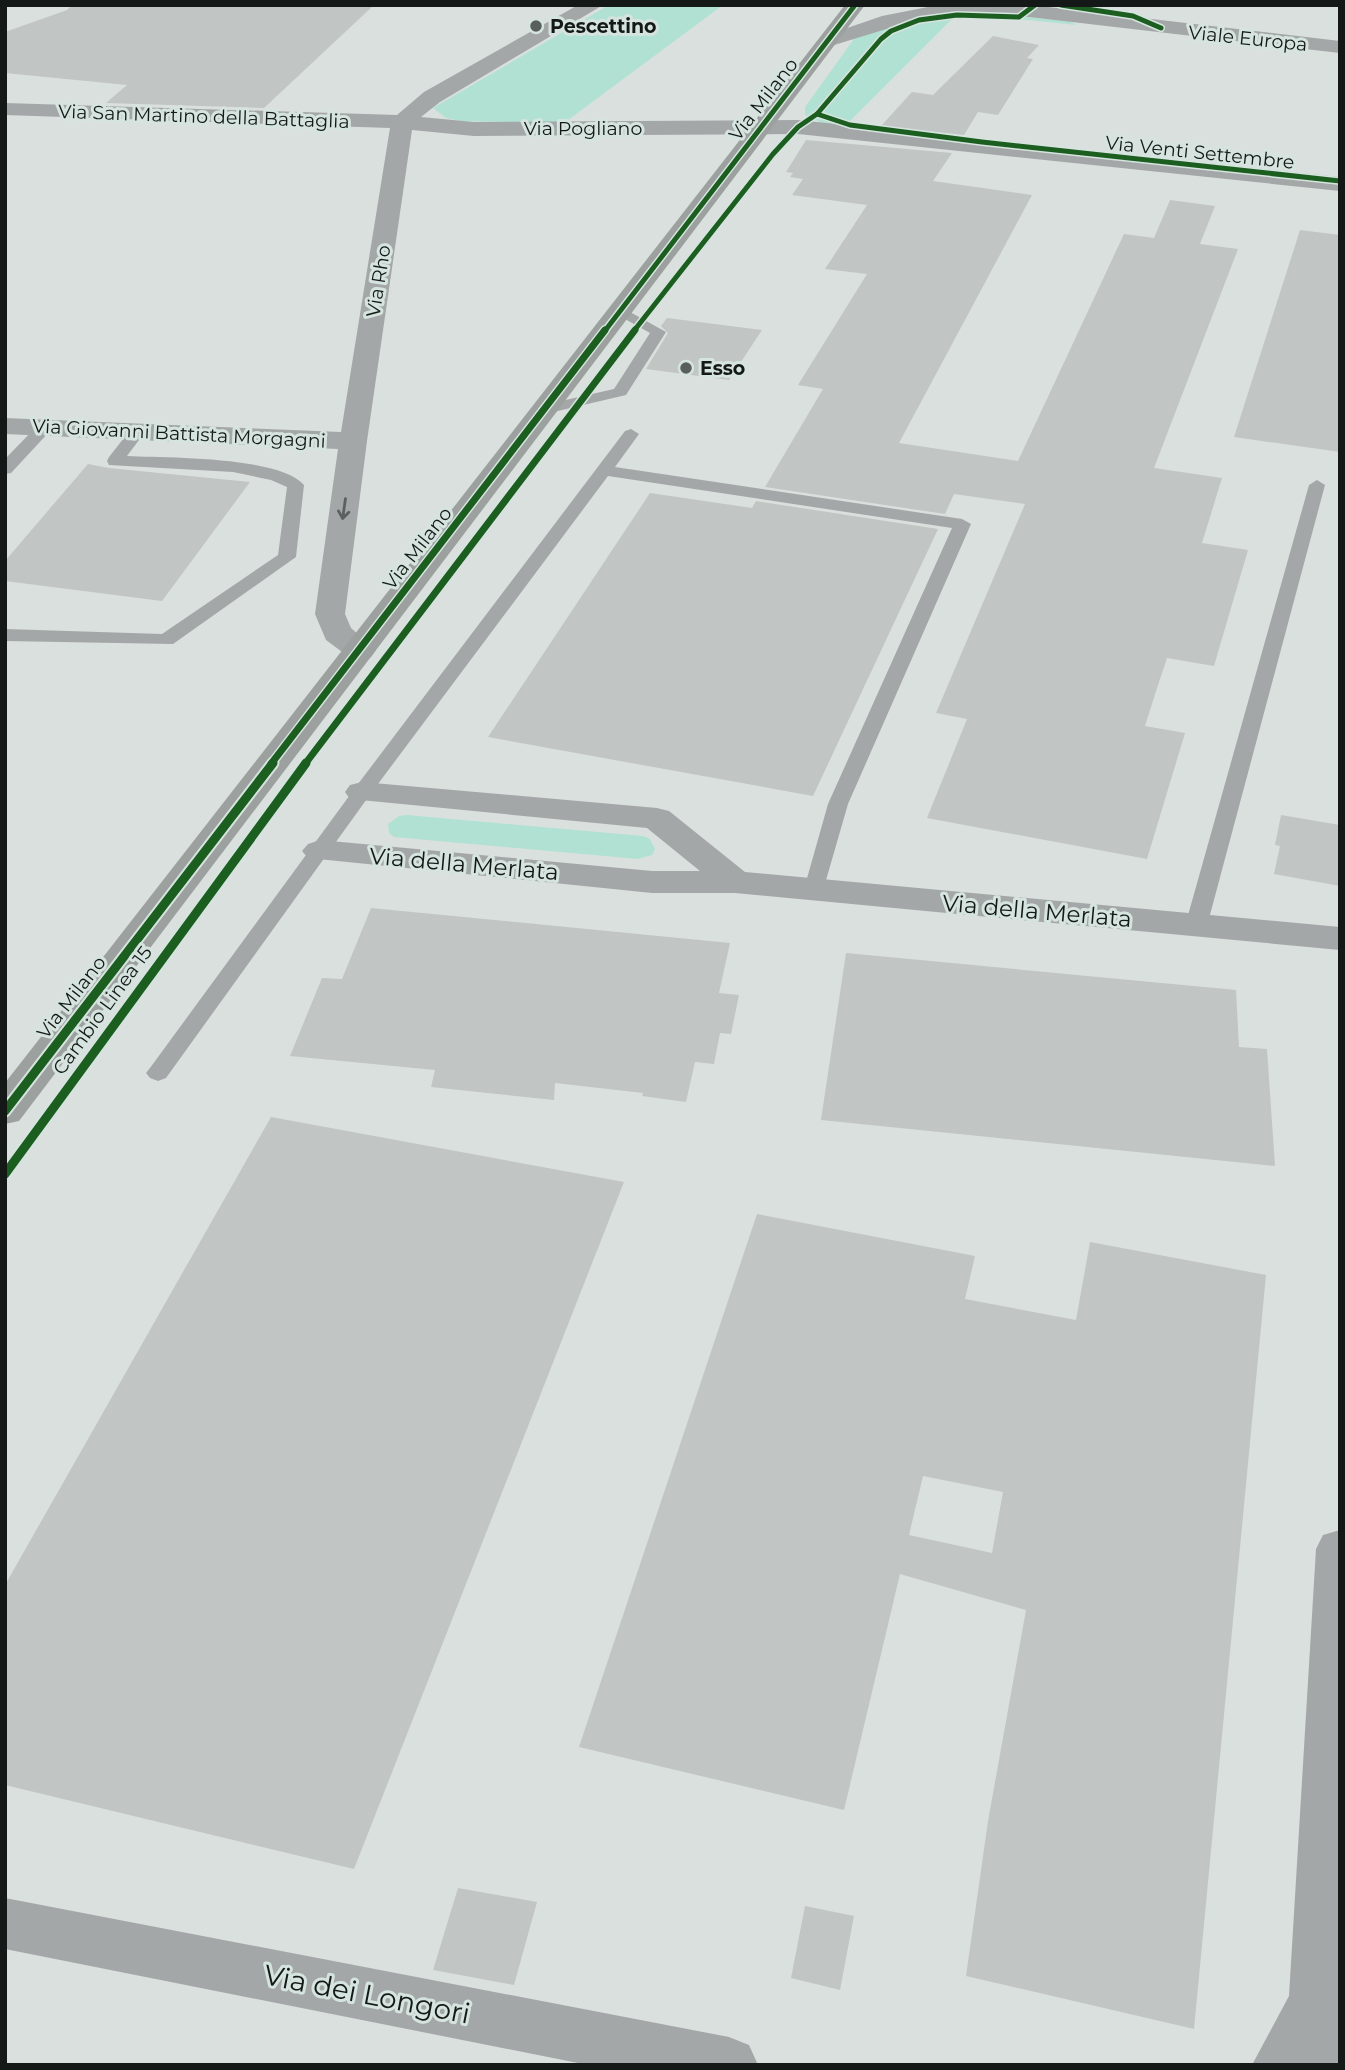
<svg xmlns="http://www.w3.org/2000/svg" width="1345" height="2070" font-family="Montserrat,sans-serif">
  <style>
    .green { fill: #b1e1d2 }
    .building { fill: #c1c6c4; fill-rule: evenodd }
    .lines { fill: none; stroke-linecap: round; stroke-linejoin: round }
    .lane { fill: #a4a7a7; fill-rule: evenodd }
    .street { fill: #a4a7a7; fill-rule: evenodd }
    .primary { fill: #9ca09e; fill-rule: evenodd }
    .cycleway-far2-casing { stroke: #d6e4df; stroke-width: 8 }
    .cycleway-far1-casing { stroke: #d6e4df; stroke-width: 10 }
    .cycleway-casing { stroke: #d6e4df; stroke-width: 13 }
    .cycleway-far2 { stroke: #1b5e20; stroke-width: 5 }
    .cycleway-far1 { stroke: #1b5e20; stroke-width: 7 }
    .cycleway { stroke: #1b5e20; stroke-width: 9 }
    .oneway { stroke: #5c605f }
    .poi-dot { fill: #595f5d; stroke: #d6e4df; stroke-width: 2.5 }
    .labels { text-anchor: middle; stroke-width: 6; stroke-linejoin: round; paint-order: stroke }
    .far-poi-label { font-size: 19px; font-weight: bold; fill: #141917; stroke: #d6e4df; text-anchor: start }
    .far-street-label { font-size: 19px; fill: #141917; stroke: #d6e4df }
    .street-label { font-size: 23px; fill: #141917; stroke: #d6e4df }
    .near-street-label { font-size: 28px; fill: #141917; stroke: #d6e4df }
  </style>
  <rect width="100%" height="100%" fill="#dae0de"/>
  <!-- green -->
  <g class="green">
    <path d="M609,5H723L564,123L461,121L446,118L433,108Z"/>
    <path d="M981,13L1068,21L1077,25L1000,17H954L845,126L824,124L805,115V107L856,36L887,23Z"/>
    <path d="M407,815L643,836L650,839L655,849L652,855L638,859L394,837L389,833L388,824L399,816Z"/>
  </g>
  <!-- building -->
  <g class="building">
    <path d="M72,5H374L264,108L106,103L127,85L5,73V32L67,10Z"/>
    <path d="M993,36L1039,45L1027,58L1033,59L998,115L978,112L964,135L881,126L912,92L933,95Z"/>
    <path d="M806,140L952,153L933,181L1032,195L899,443L1018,461L1124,234L1154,238L1170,200L1215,206L1200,244L1238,249L1154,468L1222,478L1202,543L1248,550L1214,666L1167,658L1158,685L1145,726L1185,733L1147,859L927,818L967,719L936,713L1025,504L954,494L945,514L765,487L823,389L798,385L867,274L825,269L867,205L792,195L803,179L790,177L793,173L786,172Z"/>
    <path d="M1300,230L1340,235V452L1234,437Z"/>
    <path d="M667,318L762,330L729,380L646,369L668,333L661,326Z"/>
    <path d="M88,464L109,468L250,482L162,601L5,581V561Z"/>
    <path d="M650,493L752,508L756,501L938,529L813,796L488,737Z"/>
    <path d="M1281,815L1340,825V886L1274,874L1280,846L1275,845Z"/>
    <path d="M371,908L730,943L719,993L739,995L731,1034L720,1033L714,1064L695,1062L686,1102L642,1096L643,1093L555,1083L554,1100L497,1094L431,1087L435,1070L290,1056L322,978L342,979Z"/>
    <path d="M846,953L1236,990L1239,1047L1267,1049L1275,1166L821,1120Z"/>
    <path d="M271,1117L624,1182L354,1869L5,1785V1585Z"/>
    <path d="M757,1214L975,1256L965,1299L1076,1320L1090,1242L1266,1275L1194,2029L966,1976L988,1821L1026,1610L900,1574L844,1810L579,1747ZM923,1476L1003,1492L992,1553L909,1535Z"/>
    <path d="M458,1888L537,1902L514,1985L433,1970Z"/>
    <path d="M805,1906L854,1916L840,1990L791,1978Z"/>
  </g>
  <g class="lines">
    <!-- lane -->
    <g class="lane">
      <path d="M621,307L666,332L626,395L545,414L539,412L537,409L539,406L614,389L650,333L616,314L614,311L616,308Z"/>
      <path d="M44,423L50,425L52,428L50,431L11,473L5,474V459L38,425Z"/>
      <path d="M137,427L145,432L127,456C166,458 279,456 304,485L296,557L173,644L5,641V629L162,634L278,555L287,487L271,480L233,472L109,465L107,461L109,457L131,429Z"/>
      <path d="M631,429L639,434L615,467L962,519L971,524L848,804L822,894H808L804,889L828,804L952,528L608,476L369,796L166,1078L158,1081L150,1078L146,1073L150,1068L355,788L625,431Z"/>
      <path d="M1317,480L1325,485L1207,926L1204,931H1188L1185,926L1309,485Z"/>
    </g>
    <!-- street -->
    <g class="street">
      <path d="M578,5H603L440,102L421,117L474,122L798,120L1340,177V191L798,134L474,136L412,130L367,441L345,614L351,628L376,650L371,657L360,659L349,657L326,640L315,614L338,449L5,434V418L341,432L390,128L5,115V103L397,115L424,92Z"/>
      <path d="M938,5H1031L1340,41V53L994,13L909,22L831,46L824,44L821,40L824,36L882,16Z"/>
      <path d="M362,782L657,808L669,811L745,872L1340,927V950L735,893H652L308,858L302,851L308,844L320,840L652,871H700L647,828L350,799L345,792L350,785Z"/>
      <path d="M1340,1530V2065H1252L1289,1996L1316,1549L1323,1535Z"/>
      <path d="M5,1898L729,2037L749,2045L758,2065H588L5,1949Z"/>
    </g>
    <!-- primary -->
    <path class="primary" d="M845,5H865L19,1121L5,1124V1083Z"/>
    <defs>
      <g id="cycleway-far2">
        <path d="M1061,5L1133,16L1161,28"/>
        <path d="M817,114L850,125L982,142L1340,181"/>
        <path d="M604,332L855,5"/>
        <path d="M633,332L773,154L798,127L817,114L881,39L891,31L919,20L957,15L1019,17L1035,5"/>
      </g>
      <g id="cycleway-far1">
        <path d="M271,764L605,330"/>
        <path d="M305,764L635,330"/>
      </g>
      <g id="cycleway">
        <path d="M5,1111L273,763"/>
        <path d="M5,1174L306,763"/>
      </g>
    </defs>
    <!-- cycleway-far2 casing -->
    <use href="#cycleway-far2" class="cycleway-far2-casing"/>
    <!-- cycleway-far1 casing -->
    <use href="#cycleway-far1" class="cycleway-far1-casing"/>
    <!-- cycleway casing -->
    <use href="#cycleway" class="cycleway-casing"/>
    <!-- cycleway-far2 -->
    <use href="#cycleway-far2" class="cycleway-far2"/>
    <!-- cycleway-far1 -->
    <use href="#cycleway-far1" class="cycleway-far1"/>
    <!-- cycleway -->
    <use href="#cycleway" class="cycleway"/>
  </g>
  <!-- one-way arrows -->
  <defs><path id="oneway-shaft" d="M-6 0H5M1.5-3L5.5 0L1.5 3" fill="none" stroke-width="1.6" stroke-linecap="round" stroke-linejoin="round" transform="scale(1.75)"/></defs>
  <use class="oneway" href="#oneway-shaft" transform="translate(344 509) rotate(98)"/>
  <!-- markers -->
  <g class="poi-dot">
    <circle cx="536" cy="26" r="7"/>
    <circle cx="686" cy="368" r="7"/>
  </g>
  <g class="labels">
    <!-- far-poi labels -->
    <g class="far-poi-label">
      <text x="550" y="33">Pescettino</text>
      <text x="700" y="375">Esso</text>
    </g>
    <!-- far-street labels -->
    <g class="far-street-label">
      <text transform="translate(1248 38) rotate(6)" y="7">Viale Europa</text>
      <text transform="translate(763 99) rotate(-52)" y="7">Via Milano</text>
      <text transform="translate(204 116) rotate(2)" y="7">Via San Martino della Battaglia</text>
      <text x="583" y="135">Via Pogliano</text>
      <text transform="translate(1200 152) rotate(6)" y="7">Via Venti Settembre</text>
      <text transform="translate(378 281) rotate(-81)" y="7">Via Rho</text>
      <text transform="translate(179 433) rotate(3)" y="7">Via Giovanni Battista Morgagni</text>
      <text transform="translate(417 548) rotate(-52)" y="7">Via Milano</text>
      <text transform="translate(71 997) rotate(-52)" y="7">Via Milano</text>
      <text transform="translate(102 1010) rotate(-54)" y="7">Cambio Linea 15</text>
    </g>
    <!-- street labels -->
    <g class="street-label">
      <text transform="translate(464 864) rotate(5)" y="8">Via della Merlata</text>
      <text transform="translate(1037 911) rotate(5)" y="8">Via della Merlata</text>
    </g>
    <!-- near-street labels -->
    <g class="near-street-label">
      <text transform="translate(367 1994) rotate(11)" y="10">Via dei Longori</text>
    </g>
  </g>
  <!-- border -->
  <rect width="1345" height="2070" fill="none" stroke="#141917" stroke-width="14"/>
</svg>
